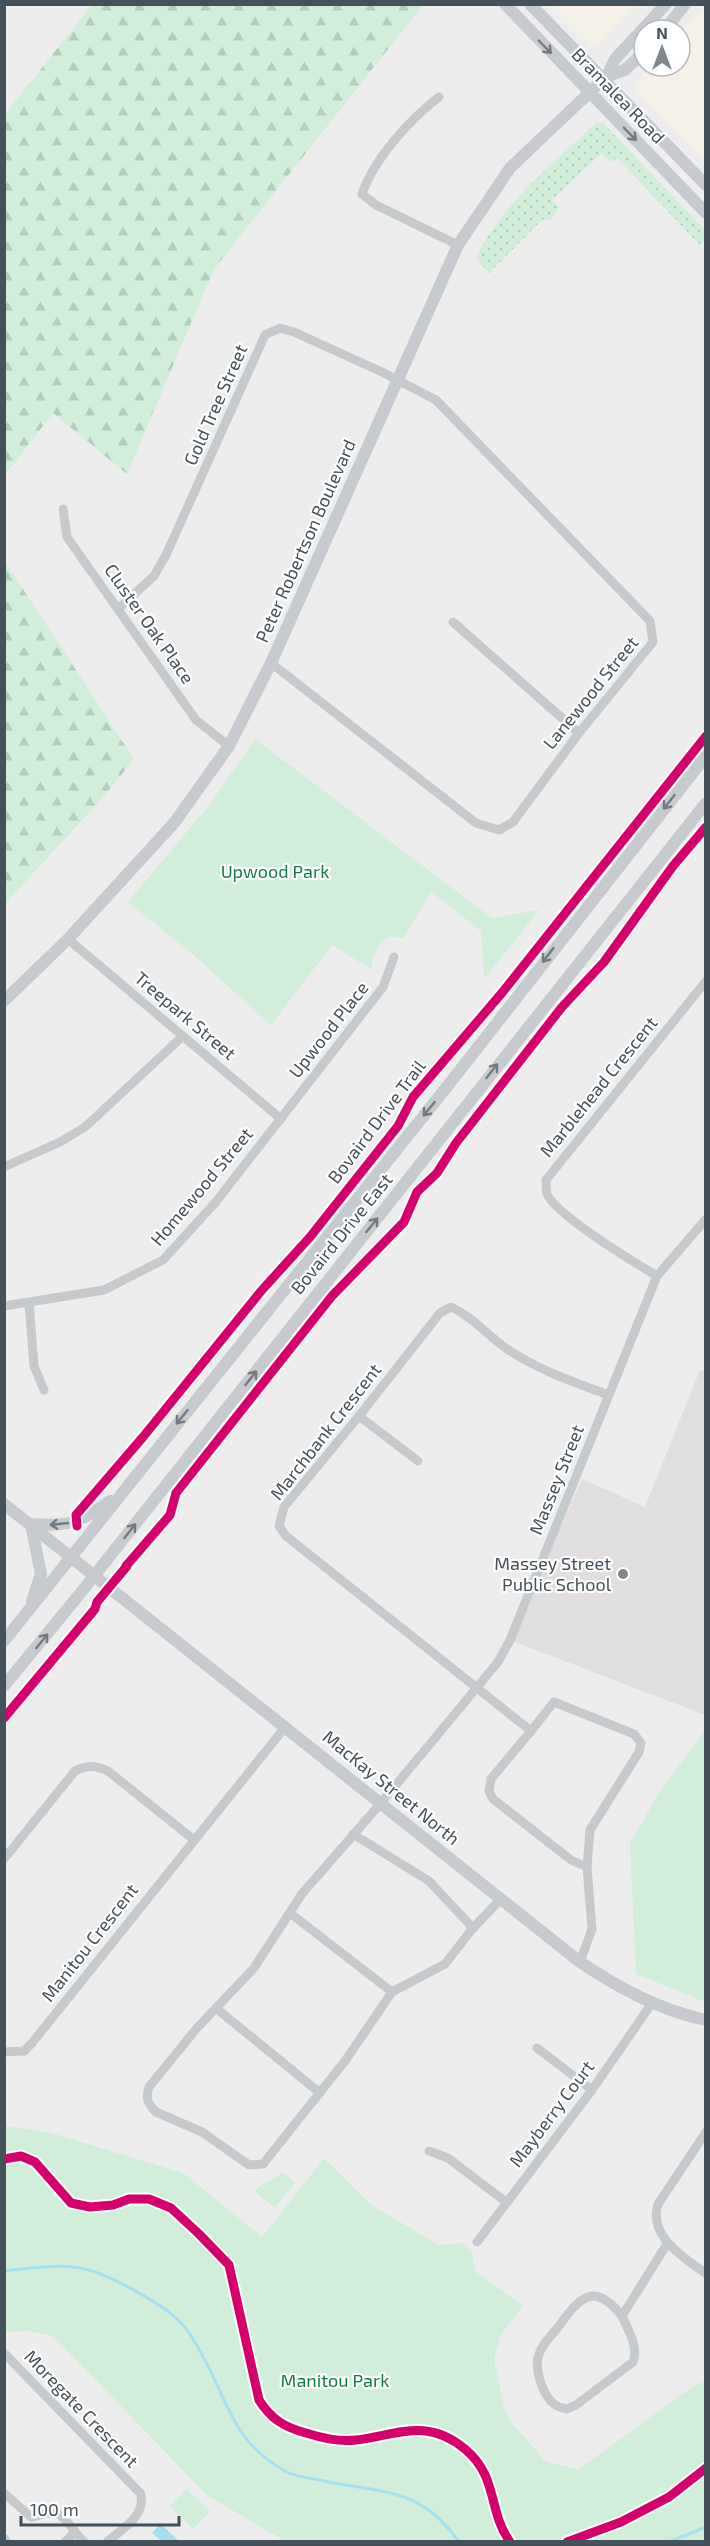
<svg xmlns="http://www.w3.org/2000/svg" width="710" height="2546" font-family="'Exo 2',sans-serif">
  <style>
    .commercial { fill: #f6f1e8 }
    .education { fill: #e0dedf }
    .grass { fill: url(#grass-dots) }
    .forest { fill: url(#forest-firs) }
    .park { fill: #d0eeda }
    .water { fill: url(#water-ripples) }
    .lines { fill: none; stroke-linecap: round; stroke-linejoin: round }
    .stream { stroke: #a3e1ee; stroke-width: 3 }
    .street { stroke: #c7cacc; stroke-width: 9 }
    .secondary { stroke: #c7cace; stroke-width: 12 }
    .cycleway-casing { stroke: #fff; stroke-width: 13 }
    .cycleway { stroke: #d6006c; stroke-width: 9 }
    .oneway { stroke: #727b83 }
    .poi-dot { fill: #80888d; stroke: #fff; stroke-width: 2 }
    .labels { text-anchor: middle; stroke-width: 4.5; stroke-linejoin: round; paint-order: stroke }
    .street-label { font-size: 18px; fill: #44515a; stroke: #fff }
    .park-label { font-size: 18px; fill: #147c43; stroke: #fff }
    .poi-label { font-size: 18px; fill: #44515a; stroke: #fff; text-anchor: end }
  </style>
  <defs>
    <pattern id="grass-dots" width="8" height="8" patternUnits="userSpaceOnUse" patternTransform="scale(1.5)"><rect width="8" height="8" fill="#d0eeda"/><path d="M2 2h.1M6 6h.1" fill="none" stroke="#b4cebd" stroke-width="1.8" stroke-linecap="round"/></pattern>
    <pattern id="forest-firs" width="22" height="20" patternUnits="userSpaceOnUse" patternTransform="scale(1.5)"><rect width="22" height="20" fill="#d0eeda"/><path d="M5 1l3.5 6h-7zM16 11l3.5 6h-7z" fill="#b4cebd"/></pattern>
    <pattern id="water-ripples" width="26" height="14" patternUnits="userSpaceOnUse" patternTransform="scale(1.5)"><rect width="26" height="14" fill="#a3e1ee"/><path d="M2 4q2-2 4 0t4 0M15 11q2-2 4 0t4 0" fill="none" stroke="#86b9c4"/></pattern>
  </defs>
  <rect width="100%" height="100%" fill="#eeeded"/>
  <!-- commercial -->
  <g class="commercial">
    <path d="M553,5H638L595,48Z"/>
    <path d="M706,5V162H705L636,91V83L651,66H680V32Z"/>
  </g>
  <!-- education -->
  <path class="education" d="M700,1370L705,1372V1715L510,1640L582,1479L645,1507Z"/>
  <!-- grass -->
  <path class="grass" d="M597,122L604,124L705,230V239L700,245L617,158L611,162L601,154L552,200L559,207L551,220L543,219L489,273L476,258C501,204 555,162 597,122Z"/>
  <!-- forest -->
  <g class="forest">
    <path d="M92,5H423L214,269L127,474L53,413L5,475V114Z"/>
    <path d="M4,560L134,759L106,794L5,904Z"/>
  </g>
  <!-- park -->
  <g class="park">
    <path d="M255,739L492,918L539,910L484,979L481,931L431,892L403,939C380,929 375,951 371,969L332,945L271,1025L197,958L128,902L210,804Z"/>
    <path d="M705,1730V2002L636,1974L630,1843L659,1793Z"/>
    <path d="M4,2126L48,2132L183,2173L262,2237L324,2158L371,2205L439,2245L462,2243L472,2252L475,2271L523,2306L501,2334L494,2359L504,2408L511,2422L546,2462L579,2469L695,2385L705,2382V2541H285L208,2496L53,2336L28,2331L5,2332Z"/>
    <path d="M282,2172L295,2183L275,2208L255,2191C261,2182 274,2182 282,2172Z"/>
    <path d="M187,2489L210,2511L193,2529L170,2506Z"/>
  </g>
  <!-- water -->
  <path class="water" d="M160,2524H161L179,2541H161L152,2533Z"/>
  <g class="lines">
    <!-- stream -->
    <g class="stream">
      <path d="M4,2271C29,2268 56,2264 81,2268C107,2273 166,2305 183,2325C193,2337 202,2354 209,2368C231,2413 238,2444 285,2471C295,2477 309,2478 320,2480C380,2494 419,2485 459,2542"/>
      <path d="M669,2542L706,2527"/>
    </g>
    <!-- street -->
    <g class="street">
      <path d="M439,97C410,119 374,159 362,194L376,205L458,245"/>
      <path d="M63,509L67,537L196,720L229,746"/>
      <path d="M118,609L154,576L166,555L265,335L280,328L294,332L382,372L436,400L650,621L653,642L579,733L513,822L499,830L476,823L271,663"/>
      <path d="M453,622L579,733"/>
      <path d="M68,939L281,1119"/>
      <path d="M4,1167L60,1142L85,1127L183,1036"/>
      <path d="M657,1276C634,1262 557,1216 547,1194C546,1190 546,1184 546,1180L706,981"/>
      <path d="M29,1303L34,1366L44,1390"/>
      <path d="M4,1306L104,1290L163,1260L215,1203L383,987L394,957"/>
      <path d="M359,1416L418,1461"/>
      <path d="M531,1731L491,1779L489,1791L493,1799L571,1860L587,1867"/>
      <path d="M353,1834L429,1881L473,1928"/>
      <path d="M4,1859L75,1771C87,1765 95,1765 108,1771L193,1839"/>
      <path d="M501,1899L473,1928L445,1964L392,1992L345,2061L263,2164L249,2165L202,2132L156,2112C148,2104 145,2098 149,2087L197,2028L254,1968L301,1895L381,1803L498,1662L510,1640L657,1276L706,1219"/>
      <path d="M290,1913L392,1992"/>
      <path d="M580,1962L592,1929L587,1867L590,1830L639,1752L641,1743L634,1734L554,1702L531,1731L286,1536L279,1526L284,1507L359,1416L440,1313L451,1307C473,1317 488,1336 507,1349C538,1370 574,1382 609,1395"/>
      <path d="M217,2009L320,2093"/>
      <path d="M537,2048L592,2090"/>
      <path d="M4,2052L24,2051L32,2043L286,1726"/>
      <path d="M706,2132L658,2204C648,2237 684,2257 706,2274"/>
      <path d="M429,2151L448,2158L506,2202"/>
      <path d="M477,2242L592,2090L652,2003"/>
      <path d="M622,2316C628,2330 639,2347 633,2362L576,2405L567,2409C562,2408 558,2407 554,2404C543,2396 535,2370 538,2357C541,2345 552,2335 559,2326C580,2297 594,2281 622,2316L667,2244"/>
      <path d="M4,2353L141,2494C145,2517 123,2528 107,2542"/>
      <path d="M4,2493L31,2517C39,2516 49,2511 56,2513C65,2515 76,2535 84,2542"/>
      <path d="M65,2542L74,2533"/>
    </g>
    <!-- secondary -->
    <g class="secondary">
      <path d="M505,4L706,213"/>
      <path d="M530,4L706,185"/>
      <path d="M665,30L685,4"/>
      <path d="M607,76L625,70L644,52"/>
      <path d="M4,1001L68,939L174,823L229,746L271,663L458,245L510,168L607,76L615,59L666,4"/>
      <path d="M4,1504L580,1962C619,1988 659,2010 706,2020"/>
      <path d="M31,1524C69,1527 79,1523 110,1501"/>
      <path d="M31,1524L41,1574L32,1601"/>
      <path d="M4,1641L446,1088L706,756"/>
      <path d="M4,1686L83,1590L706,803"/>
      <path d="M4,2540L5,2542"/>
    </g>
    <defs>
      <g id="cycleway">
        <path d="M77,1526L76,1515L143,1437L262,1290L310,1237L398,1126L413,1097L501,994L706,736"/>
        <path d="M126,1566L170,1515L176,1493L332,1296L404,1222L417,1192L437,1173L456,1143L562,1007L604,962L673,866L706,827"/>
        <path d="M4,1718L95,1609L97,1602L127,1566"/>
        <path d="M4,2159L21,2156L35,2162L71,2203L90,2207L113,2205L129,2199H149L171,2208L199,2234L229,2265L259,2400C271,2419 284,2427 306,2433C323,2438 338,2442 356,2440C397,2435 427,2417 465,2449C499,2478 487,2509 510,2542"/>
        <path d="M567,2542L621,2522L669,2497L706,2468"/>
      </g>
    </defs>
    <!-- cycleway casing -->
    <use href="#cycleway" class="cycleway-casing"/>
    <!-- cycleway -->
    <use href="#cycleway" class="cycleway"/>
  </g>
  <!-- one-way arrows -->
  <defs><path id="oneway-shaft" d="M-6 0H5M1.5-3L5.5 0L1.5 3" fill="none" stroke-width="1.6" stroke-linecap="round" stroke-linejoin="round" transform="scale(1.5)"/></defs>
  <g class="oneway">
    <use href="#oneway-shaft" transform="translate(545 47) rotate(46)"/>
    <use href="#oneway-shaft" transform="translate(630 134) rotate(46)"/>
    <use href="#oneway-shaft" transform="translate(669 802) rotate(128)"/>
    <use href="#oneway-shaft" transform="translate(548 955) rotate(128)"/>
    <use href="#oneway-shaft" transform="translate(492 1071) rotate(-52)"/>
    <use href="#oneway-shaft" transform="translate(429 1109) rotate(129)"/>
    <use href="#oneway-shaft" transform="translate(372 1225) rotate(-51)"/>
    <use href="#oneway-shaft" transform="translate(251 1378) rotate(-52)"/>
    <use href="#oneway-shaft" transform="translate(182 1417) rotate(129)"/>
    <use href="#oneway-shaft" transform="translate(59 1524) rotate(174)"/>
    <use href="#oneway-shaft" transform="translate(130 1531) rotate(-52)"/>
    <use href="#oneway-shaft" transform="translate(42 1641) rotate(-51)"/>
  </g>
  <!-- markers -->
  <circle class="poi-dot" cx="623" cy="1574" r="6"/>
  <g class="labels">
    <!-- street labels -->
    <g class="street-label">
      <text transform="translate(618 96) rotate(46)" y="6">Bramalea Road</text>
      <text transform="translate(216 405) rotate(-66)" y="6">Gold Tree Street</text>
      <text transform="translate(306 541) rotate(-66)" y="6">Peter Robertson Boulevard</text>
      <text transform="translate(149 624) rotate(55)" y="6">Cluster Oak Place</text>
      <text transform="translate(591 693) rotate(-51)" y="6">Lanewood Street</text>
      <text transform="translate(185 1016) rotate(40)" y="6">Treepark Street</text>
      <text transform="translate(329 1030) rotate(-52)" y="6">Upwood Place</text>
      <text transform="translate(599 1087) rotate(-51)" y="6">Marblehead Crescent</text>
      <text transform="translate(377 1122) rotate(-53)" y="6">Bovaird Drive Trail</text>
      <text transform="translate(202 1187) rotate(-50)" y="6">Homewood Street</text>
      <text transform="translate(342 1234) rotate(-51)" y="6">Bovaird Drive East</text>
      <text transform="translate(326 1432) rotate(-52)" y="6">Marchbank Crescent</text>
      <text transform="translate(557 1480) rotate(-68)" y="6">Massey Street</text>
      <text transform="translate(391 1788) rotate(39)" y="6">MacKay Street North</text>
      <text transform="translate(90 1943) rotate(-52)" y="6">Manitou Crescent</text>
      <text transform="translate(552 2114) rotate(-53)" y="6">Mayberry Court</text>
      <text transform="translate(81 2409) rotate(46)" y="6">Moregate Crescent</text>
    </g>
    <!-- park labels -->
    <g class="park-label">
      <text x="275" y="878">Upwood Park</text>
      <text x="335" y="2387">Manitou Park</text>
    </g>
    <!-- poi labels -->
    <g class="poi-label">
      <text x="611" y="1570">Massey Street<tspan x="611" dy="21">Public School</tspan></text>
    </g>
  </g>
  <!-- border -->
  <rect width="710" height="2546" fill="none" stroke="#44515a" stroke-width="12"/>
  <!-- north arrow -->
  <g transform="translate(662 48)"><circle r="28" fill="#ffffff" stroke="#b4b9bd" stroke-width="1.5"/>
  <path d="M0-4.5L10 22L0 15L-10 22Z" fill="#80888d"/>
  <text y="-9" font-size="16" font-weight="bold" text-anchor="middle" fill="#44515a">N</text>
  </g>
  <!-- scale -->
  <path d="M21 2516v9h158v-9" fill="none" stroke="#44515a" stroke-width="3"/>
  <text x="30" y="2516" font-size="18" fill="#44515a" stroke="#ffffff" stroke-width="4.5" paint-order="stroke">100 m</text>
</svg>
